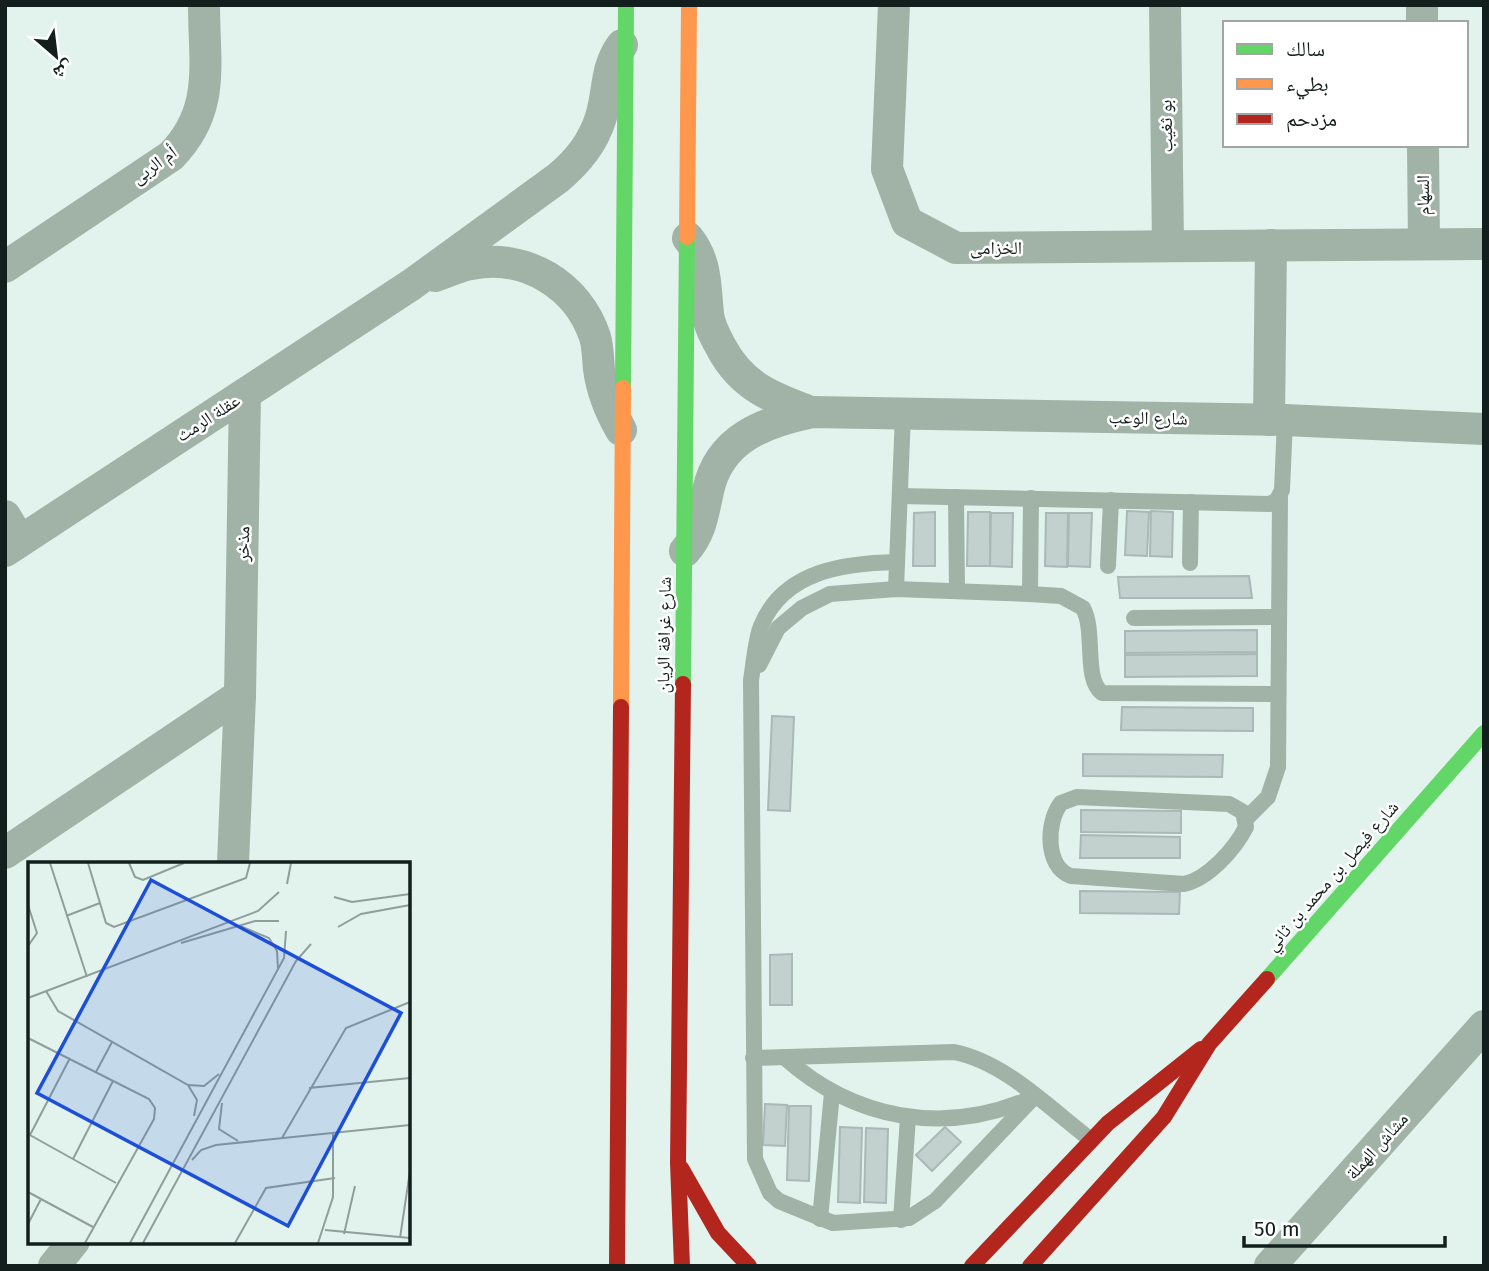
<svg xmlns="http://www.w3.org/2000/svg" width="1489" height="1271" font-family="'Fira Sans','Noto Naskh Arabic',sans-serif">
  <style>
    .building { fill: #c2d0ce; stroke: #aab8b7; stroke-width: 2 }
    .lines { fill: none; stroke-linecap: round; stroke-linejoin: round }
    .lane { stroke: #a1b2a6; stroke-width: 16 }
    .street { stroke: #a1b2a6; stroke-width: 32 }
    .fast { stroke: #63d668; stroke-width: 16 }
    .slow { stroke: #ff974d; stroke-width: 16 }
    .jam { stroke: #b3261e; stroke-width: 16 }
    .labels { text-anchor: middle; stroke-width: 5; stroke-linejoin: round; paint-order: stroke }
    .street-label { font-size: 18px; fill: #131f1c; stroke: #fff }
    .inset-road { fill: none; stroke: #8f9e9a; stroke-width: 2 }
    .view { fill: #1d4ed8; fill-opacity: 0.15; stroke: #1d4ed8; stroke-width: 3.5 }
    .inset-edge { fill: none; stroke: #131f1c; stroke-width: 3.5 }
  </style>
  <rect width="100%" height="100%" fill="#e2f3ee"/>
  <!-- building -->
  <g class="building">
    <path d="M1127,511L1149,512L1147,556L1125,555Z"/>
    <path d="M1151,511L1173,512L1172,557L1150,556Z"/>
    <path d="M935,512V566H913L914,513Z"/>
    <path d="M968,512H990V566H967Z"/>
    <path d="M991,513H1013L1012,567L990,566Z"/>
    <path d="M1046,513H1068L1067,567L1045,566Z"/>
    <path d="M1069,513H1092L1090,567L1068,566Z"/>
    <path d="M1249,576L1252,598H1120L1118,577Z"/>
    <path d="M1257,630V652L1125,653V631Z"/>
    <path d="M1257,654V676L1125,677V655Z"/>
    <path d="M1122,707L1253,708V731L1121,730Z"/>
    <path d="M772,716L794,717L790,811L768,810Z"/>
    <path d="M1083,754L1223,755L1222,777L1083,776Z"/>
    <path d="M1081,810L1181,811V833L1081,832Z"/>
    <path d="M1081,835L1180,837V858H1080Z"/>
    <path d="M1080,891L1180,892L1179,914L1080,913Z"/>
    <path d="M792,954V1005H770V955Z"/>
    <path d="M765,1104L787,1105L785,1146L763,1145Z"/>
    <path d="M789,1106H811L809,1181L787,1180Z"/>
    <path d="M840,1127L862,1128L860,1203L838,1202Z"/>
    <path d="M945,1127L961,1142L932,1171L916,1155Z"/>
    <path d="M866,1128L888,1129L886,1203L864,1202Z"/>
  </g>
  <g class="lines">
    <!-- lane -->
    <g class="lane">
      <path d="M900,496L1270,504L1277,500L1282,490L1285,420"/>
      <path d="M956,497L957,591"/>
      <path d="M897,562C846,563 784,570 761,626C755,641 754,663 751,680L755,1159L770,1193L779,1201L833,1223L909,1218L935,1201L1034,1097"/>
      <path d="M1190,563L1191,502"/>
      <path d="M1108,566L1111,500"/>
      <path d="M896,589L903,414"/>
      <path d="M1030,594L1031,498"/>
      <path d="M1134,618L1279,617"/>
      <path d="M759,665L778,628L802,608L830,594L896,589L1030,594L1061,596L1083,608C1096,632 1083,678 1102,693L1278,694"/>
      <path d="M1077,797L1229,804L1243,812L1246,827C1235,849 1208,879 1184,884L1071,876C1045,867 1046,822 1061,803Z"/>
      <path d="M1246,819L1268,797L1278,767L1280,496"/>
      <path d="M784,1057C853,1119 943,1136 1029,1099"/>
      <path d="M753,1058L954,1052C1005,1062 1049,1108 1090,1139"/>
      <path d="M820,1219L832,1093"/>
      <path d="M901,1220L908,1117"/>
    </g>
    <!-- street -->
    <g class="street">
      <path d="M894,5L887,169L907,222L956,248L1484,244"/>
      <path d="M1165,5L1168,246"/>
      <path d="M1422,5V23"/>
      <path d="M1423,145L1424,244"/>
      <path d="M688,238C707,262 705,285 708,314C709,326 716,338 722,349C742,386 772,398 811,412"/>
      <path d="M5,267L171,156C216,110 204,65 204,5"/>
      <path d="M435,276C447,272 459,266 471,264C525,253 578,285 595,337C598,347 598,359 599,369C602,392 610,411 621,430"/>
      <path d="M1269,420L1271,245"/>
      <path d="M5,516L20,541"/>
      <path d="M5,551L411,285L558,178C578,161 593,143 601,117C609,91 605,68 622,45"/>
      <path d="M685,551C701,533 703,514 708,491C719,438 765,422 812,412L1285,420L1484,429"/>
      <path d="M5,853L240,695"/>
      <path d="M233,863L240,695L245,394"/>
      <path d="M54,1266L74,1241"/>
      <path d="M1270,1266L1484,1026"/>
    </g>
    <!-- fast -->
    <g class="fast">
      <path d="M623,388L626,5"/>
      <path d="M683,684L687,237"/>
      <path d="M1267,979L1484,733"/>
    </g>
    <!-- slow -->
    <g class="slow">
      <path d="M687,237L689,5"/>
      <path d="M621,707L623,388"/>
    </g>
    <!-- jam -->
    <g class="jam">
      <path d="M681,1168L718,1233L749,1266"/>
      <path d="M617,1266L621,707"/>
      <path d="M682,1266L678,1163L683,684"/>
      <path d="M972,1266L1108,1123L1201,1049"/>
      <path d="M1030,1266L1164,1117L1209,1044L1267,979"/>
    </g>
  </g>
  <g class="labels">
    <!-- street labels -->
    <g class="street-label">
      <text transform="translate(1166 126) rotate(-91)" y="6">بو ثغيب</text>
      <text transform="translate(154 165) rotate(-36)" y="6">أم الربى</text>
      <text transform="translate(1423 195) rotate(-90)" y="6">السهام</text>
      <text x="996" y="254">الخزامى</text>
      <text transform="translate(208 418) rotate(-33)" y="6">عقلة الرمث</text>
      <text transform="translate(1148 418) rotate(1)" y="6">شارع الوعب</text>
      <text transform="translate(243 544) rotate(-89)" y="6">مذخر</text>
      <text transform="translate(664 635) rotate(-89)" y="6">شارع غرافة الريان</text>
      <text transform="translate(1332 876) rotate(-49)" y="6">شارع فيصل بن محمد بن ثاني</text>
      <text transform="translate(1377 1146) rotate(-48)" y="6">مشاش الهملة</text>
    </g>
  </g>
  <!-- overview -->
  <g transform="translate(28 862)">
    <rect width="382" height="382" fill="#e2f3ee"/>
    <path class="inset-road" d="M22,1L59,115M60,1L78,61L86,65L218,16L222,1M101,1L107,15L115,18L156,1M259,22L263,1M306,35L324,40L382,32M0,43L9,71L0,84M38,54L72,41M212,64L241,76L249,89L250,107M310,65L333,52L382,43M153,81L227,59H251M18,129L30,149L160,223L176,224L191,212M0,136L230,49L251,30M0,176L121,237L127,246L126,257L57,381M68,210L84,180M160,223L169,238L166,254M281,226L382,216M194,241L191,267L210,279M0,272L88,321M2,273L42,196M254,276L318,166L382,140M45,297L85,219M164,298L173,288L188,283L382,263M0,330L65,365M0,362L13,337M297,368L382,376M316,372L327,324M372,376L382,309M102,381L256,96L258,69M115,381L268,99L283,82M207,381L238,326L307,316M290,381L305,335V272"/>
    <path class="view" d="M123,18L373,151L260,364L9,231Z"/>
    <rect width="382" height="382" class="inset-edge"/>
  </g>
  <!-- border -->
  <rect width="1489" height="1271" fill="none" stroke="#131f1c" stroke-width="14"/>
  <!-- legend -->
  <rect x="1223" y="21" width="245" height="126" fill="#ffffff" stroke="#a1a5a4" stroke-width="2"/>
  <rect x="1237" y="44" width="35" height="10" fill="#63d668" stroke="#a1a5a4" stroke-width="2"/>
  <text x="1286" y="56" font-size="21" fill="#131f1c">سالك</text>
  <rect x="1237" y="79" width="35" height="10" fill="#ff974d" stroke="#a1a5a4" stroke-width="2"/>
  <text x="1286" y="91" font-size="21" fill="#131f1c">بطيء</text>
  <rect x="1237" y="114" width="35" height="10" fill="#b3261e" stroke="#a1a5a4" stroke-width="2"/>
  <text x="1286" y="126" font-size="21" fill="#131f1c">مزدحم</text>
  <!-- north arrow -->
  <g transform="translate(56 56) rotate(152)" stroke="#ffffff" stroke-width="5" paint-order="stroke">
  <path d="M0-5L12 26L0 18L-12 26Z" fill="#131f1c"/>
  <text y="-10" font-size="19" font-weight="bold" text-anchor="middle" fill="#131f1c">ش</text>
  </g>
  <!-- scale -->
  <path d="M1244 1236v10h201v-10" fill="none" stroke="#131f1c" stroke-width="3.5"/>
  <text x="1254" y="1236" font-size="21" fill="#131f1c" stroke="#ffffff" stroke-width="5" paint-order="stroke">50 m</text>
</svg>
